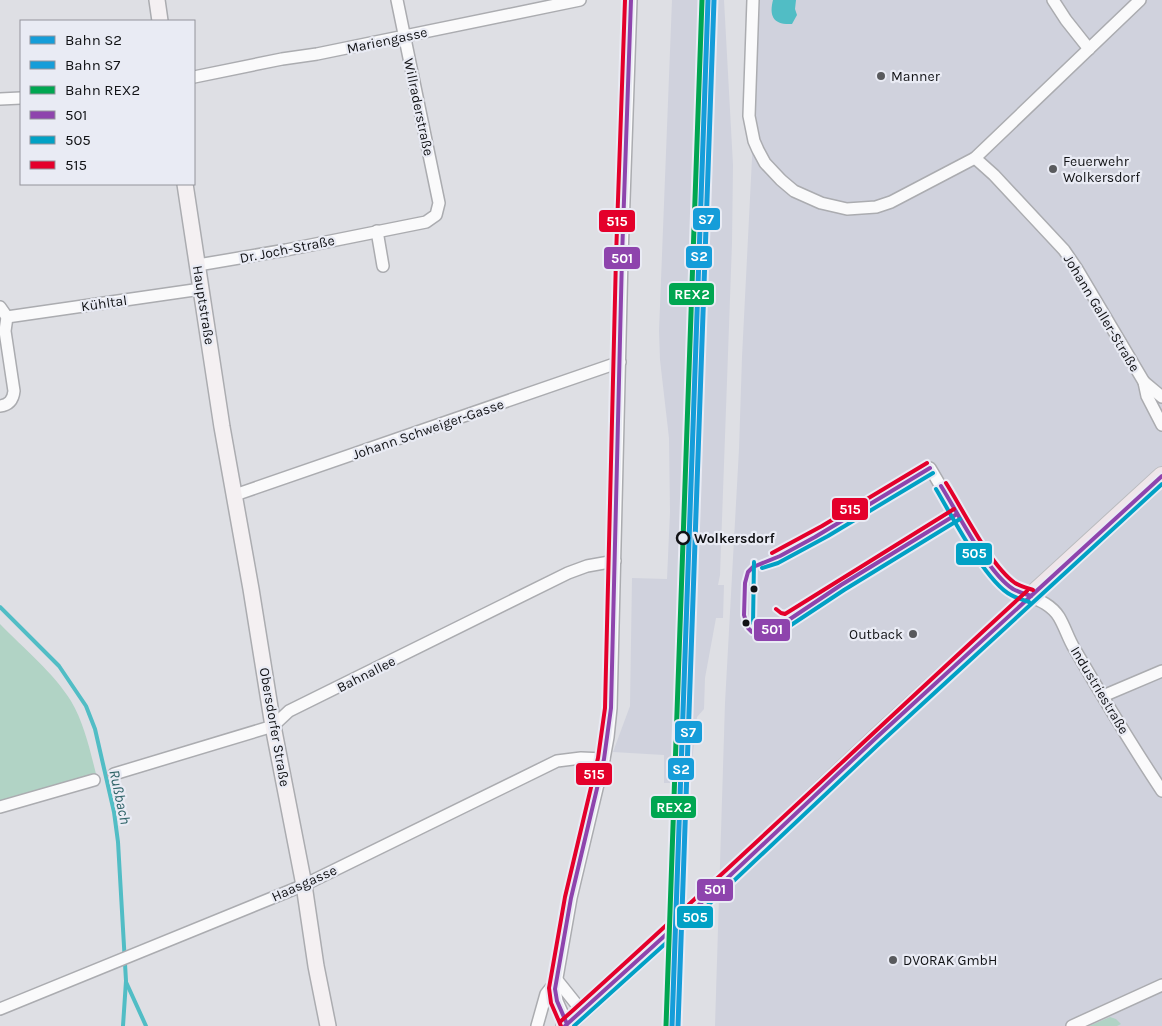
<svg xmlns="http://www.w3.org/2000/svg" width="1162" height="1026" font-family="Karla,sans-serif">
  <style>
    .built { fill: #d0d2dd }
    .green { fill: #b1d3c5 }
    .water { fill: #51bdc5 }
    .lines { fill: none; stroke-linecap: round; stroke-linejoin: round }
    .stream { stroke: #51bdc5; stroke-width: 4 }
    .street-casing { stroke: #abacb0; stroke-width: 14 }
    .secondary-casing { stroke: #abacb0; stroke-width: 18 }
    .primary-casing { stroke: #babbbe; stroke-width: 20 }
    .street { stroke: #fafafb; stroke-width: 11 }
    .secondary { stroke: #f4f0f2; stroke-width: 15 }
    .primary { stroke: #efe6ea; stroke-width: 18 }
    .bus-1-casing { stroke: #e9ebf4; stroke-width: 8 }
    .bus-2-casing { stroke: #e9ebf4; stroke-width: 8 }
    .bus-3-casing { stroke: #e9ebf4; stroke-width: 8 }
    .bus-1 { stroke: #8e44ad; stroke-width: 4 }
    .bus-2 { stroke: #01a1c5; stroke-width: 4 }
    .bus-3 { stroke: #e4002b; stroke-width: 4 }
    .rail-1-casing { stroke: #e9ebf4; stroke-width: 9 }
    .rail-2-casing { stroke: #e9ebf4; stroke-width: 9 }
    .rail-3-casing { stroke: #e9ebf4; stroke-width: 9 }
    .rail-1 { stroke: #159dd9; stroke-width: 5 }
    .rail-2 { stroke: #159dd9; stroke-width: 5 }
    .rail-3 { stroke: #00a651; stroke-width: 5 }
    .poi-dot { fill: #595a5d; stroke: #e9ebf4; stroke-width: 2 }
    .stop-dot { fill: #e9ebf4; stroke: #111215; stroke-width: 2.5 }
    .bus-dot { fill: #111215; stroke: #e9ebf4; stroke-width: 2 }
    .labels { text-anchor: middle; stroke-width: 4.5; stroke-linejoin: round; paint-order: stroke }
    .street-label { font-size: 14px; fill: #111215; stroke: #e9ebf4 }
    .poi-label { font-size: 14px; fill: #111215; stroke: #e9ebf4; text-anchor: start }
    .stop-label { font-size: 14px; font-weight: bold; fill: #111215; stroke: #e9ebf4; text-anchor: start }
    .water-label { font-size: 15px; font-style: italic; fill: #2b6165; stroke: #e9ebf4 }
    .line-badge { stroke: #e9ebf4; stroke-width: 2 }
    .badge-label { font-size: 14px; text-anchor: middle; font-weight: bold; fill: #fff }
  </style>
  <rect width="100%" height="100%" fill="#dedfe4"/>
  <!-- built -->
  <g class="built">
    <path d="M672,0H724L733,165L732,243L720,575L718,585H724L723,618H716L705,678L704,709L697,717L690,779L684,878L670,877V783H664V755L613,752L630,706L632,578L667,579L670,512L669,438L660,360L659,331Z"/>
    <path d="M760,0H1162V1026H715L725,703L739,449L742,357Z"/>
  </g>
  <!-- green -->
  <g class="green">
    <path d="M0,624C23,648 54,673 71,701C84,723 90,750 96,774L0,802Z"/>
    <path d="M1110,1017L1116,1019L1121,1024L1117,1026H1089Z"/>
  </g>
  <!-- water -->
  <path class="water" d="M773,0H796L795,9L797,15L792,24C773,25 769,16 773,0Z"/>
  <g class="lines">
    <!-- stream -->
    <g class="stream">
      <path d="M0,607L59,666L86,706L95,729L114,812L118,842L126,981L123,1026"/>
      <path d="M126,982L146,1026"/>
    </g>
    <defs>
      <g id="street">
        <path d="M753,0L749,116L754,141L758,150L765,163L781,180L794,191L821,203L847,209L876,207L891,202L975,158L1140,0"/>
        <path d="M1053,0L1066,20L1089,49"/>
        <path d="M194,77L282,59L317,54L580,0"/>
        <path d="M0,99L21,98"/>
        <path d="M975,158L994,175L1064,250L1077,269L1144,382L1147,396L1162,425"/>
        <path d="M377,231L383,266"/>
        <path d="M198,265L286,250L426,222L436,215L439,203L397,0"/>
        <path d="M0,307L7,317L5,331L14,391C13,400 9,405 0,406"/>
        <path d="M7,317L201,289"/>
        <path d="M1144,382L1162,397"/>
        <path d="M930,468C953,506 972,547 1002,580C1018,597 1046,596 1059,617C1065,627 1068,638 1074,648C1102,696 1131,744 1162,791"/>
        <path d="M235,495L620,362"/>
        <path d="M1103,696L1162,671"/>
        <path d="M114,774L273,726L289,711L568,573L587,566L615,561"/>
        <path d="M0,807L94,780"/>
        <path d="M557,980L581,1010"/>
        <path d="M0,1009L304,885L557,761L581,758L604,759"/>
        <path d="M537,1026L546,994L557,980"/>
        <path d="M568,1026L557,1001L555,989L571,898L604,759L608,737L611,708L622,257L631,0"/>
        <path d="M1072,1026L1162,985"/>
      </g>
      <g id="secondary">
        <path d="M157,0L160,21"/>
        <path d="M185,184L222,427L251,589L273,726L304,885L316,966L328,1026"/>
      </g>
      <path id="primary" d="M565,1026L702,902L877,737L1162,476"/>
    </defs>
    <!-- street casing -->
    <use href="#street" class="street-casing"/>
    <!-- secondary casing -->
    <use href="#secondary" class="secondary-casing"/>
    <!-- primary casing -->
    <use href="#primary" class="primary-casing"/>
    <!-- street -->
    <use href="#street" class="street"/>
    <!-- secondary -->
    <use href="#secondary" class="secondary"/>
    <!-- primary -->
    <use href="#primary" class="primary"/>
    <defs>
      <g id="bus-1">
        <path d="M930,468L815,537L780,556L753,567L748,572L745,583L744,615L748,628L752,632L757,633L775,629L841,585L957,514"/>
        <path d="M941,486C958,513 987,572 1013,589C1018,592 1025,594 1031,596"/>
        <path d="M567,1024L557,1001L555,989L571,898L604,759L611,708L622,257L631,0"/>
        <path d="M565,1026L702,902L877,737L1162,476"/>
      </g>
      <g id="bus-2">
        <path d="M936,489C952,516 985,581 1011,595C1016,598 1023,600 1029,602"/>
        <path d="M754,562L753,623L764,633L776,635L844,590L960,519"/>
        <path d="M762,568L778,563L828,536L933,473"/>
        <path d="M574,1026L706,907L881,742L1162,484"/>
      </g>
      <g id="bus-3">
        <path d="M946,483C963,510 990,565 1015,583C1020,586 1027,588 1033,590"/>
        <path d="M772,553L822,526L927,463"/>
        <path d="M776,609L781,613L785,614L954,509"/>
        <path d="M561,1021C718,880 871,734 1027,591"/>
        <path d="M561,1026L551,1003L549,988L565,897L598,758L605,708L616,257L625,0"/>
      </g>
    </defs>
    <!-- bus-1 casing -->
    <use href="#bus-1" class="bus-1-casing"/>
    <!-- bus-2 casing -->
    <use href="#bus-2" class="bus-2-casing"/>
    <!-- bus-3 casing -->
    <use href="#bus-3" class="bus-3-casing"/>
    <!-- bus-1 -->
    <use href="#bus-1" class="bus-1"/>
    <!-- bus-2 -->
    <use href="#bus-2" class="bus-2"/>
    <!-- bus-3 -->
    <use href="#bus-3" class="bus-3"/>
    <defs>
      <path id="rail-1" d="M672,1026L708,0"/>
      <path id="rail-2" d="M678,1026L714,0"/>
      <path id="rail-3" d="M666,1026L702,0"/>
    </defs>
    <!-- rail-1 casing -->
    <use href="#rail-1" class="rail-1-casing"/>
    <!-- rail-2 casing -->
    <use href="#rail-2" class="rail-2-casing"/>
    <!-- rail-3 casing -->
    <use href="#rail-3" class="rail-3-casing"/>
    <!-- rail-1 -->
    <use href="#rail-1" class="rail-1"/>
    <!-- rail-2 -->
    <use href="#rail-2" class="rail-2"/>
    <!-- rail-3 -->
    <use href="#rail-3" class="rail-3"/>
  </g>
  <!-- markers -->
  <g class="poi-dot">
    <circle cx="881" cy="76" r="5"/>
    <circle cx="1053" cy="169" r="5"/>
    <circle cx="913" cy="634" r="5"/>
    <circle cx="893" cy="960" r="5"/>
  </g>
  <circle class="stop-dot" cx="683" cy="538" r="6"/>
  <g class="bus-dot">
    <circle cx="754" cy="589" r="4.5"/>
    <circle cx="746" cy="623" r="4.5"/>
  </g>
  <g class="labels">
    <!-- street labels -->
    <g class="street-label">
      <text transform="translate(387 40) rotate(-12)" y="5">Mariengasse</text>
      <text transform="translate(419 107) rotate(78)" y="5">Willraderstraße</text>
      <text transform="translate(287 249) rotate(-11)" y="5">Dr. Joch-Straße</text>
      <text transform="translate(104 303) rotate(-8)" y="5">Kühltal</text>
      <text transform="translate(204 305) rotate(81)" y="5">Hauptstraße</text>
      <text transform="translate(1102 313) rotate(59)" y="5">Johann Galler-Straße</text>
      <text transform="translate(428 429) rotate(-19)" y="5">Johann Schweiger-Gasse</text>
      <text transform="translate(366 674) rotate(-27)" y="5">Bahnallee</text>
      <text transform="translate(1100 690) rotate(59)" y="5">Industriestraße</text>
      <text transform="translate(275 727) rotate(80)" y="5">Obersdorfer Straße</text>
      <text transform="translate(304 883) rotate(-24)" y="5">Haasgasse</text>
    </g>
    <!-- poi labels -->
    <g class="poi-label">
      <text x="891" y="81">Manner</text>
      <text x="1063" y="166">Feuerwehr<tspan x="1063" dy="16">Wolkersdorf</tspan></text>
      <text x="903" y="639" text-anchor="end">Outback</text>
      <text x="903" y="965">DVORAK GmbH</text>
    </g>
    <!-- stop labels -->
    <g class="stop-label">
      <text x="694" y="543">Wolkersdorf</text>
    </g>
    <!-- water labels -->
    <g class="water-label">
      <text transform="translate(120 797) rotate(78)" y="5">Rußbach</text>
    </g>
  </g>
  <g class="line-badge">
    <rect x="692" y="207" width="29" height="24" rx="5" fill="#159dd9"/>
    <rect x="598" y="209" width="38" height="24" rx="5" fill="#e4002b"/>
    <rect x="685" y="245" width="28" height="24" rx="5" fill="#159dd9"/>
    <rect x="603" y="246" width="38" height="24" rx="5" fill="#8e44ad"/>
    <rect x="668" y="282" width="47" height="24" rx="5" fill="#00a651"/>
    <rect x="831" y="497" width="38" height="24" rx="5" fill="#e4002b"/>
    <rect x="955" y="542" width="38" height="24" rx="5" fill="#01a1c5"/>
    <rect x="753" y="618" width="38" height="24" rx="5" fill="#8e44ad"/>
    <rect x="674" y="720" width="29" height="24" rx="5" fill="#159dd9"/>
    <rect x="667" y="757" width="28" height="24" rx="5" fill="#159dd9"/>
    <rect x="575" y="762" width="38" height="24" rx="5" fill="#e4002b"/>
    <rect x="650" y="795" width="47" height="24" rx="5" fill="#00a651"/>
    <rect x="696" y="878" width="38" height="24" rx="5" fill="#8e44ad"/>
    <rect x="676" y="905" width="38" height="24" rx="5" fill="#01a1c5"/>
  </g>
  <g class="badge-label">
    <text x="706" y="224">S7</text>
    <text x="617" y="226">515</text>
    <text x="699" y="261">S2</text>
    <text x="622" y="263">501</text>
    <text x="692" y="299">REX2</text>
    <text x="850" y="514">515</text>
    <text x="974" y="558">505</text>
    <text x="772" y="634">501</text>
    <text x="688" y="737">S7</text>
    <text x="681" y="774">S2</text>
    <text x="594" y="779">515</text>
    <text x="674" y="812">REX2</text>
    <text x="715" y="894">501</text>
    <text x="695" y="922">505</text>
  </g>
  <!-- legend -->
  <rect x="20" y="20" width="175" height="165" fill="#e9ebf4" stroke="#93949b"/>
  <rect x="30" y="36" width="25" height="8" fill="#159dd9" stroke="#93949b"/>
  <text x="65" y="45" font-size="15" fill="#111215">Bahn S2</text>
  <rect x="30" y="61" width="25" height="8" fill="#159dd9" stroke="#93949b"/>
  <text x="65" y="70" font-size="15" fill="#111215">Bahn S7</text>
  <rect x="30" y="86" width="25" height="8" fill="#00a651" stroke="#93949b"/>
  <text x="65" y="95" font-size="15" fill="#111215">Bahn REX2</text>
  <rect x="30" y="111" width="25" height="8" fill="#8e44ad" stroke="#93949b"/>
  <text x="65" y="120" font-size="15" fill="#111215">501</text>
  <rect x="30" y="136" width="25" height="8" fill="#01a1c5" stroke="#93949b"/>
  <text x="65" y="145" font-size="15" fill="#111215">505</text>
  <rect x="30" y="161" width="25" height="8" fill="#e4002b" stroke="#93949b"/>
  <text x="65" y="170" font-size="15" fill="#111215">515</text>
</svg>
